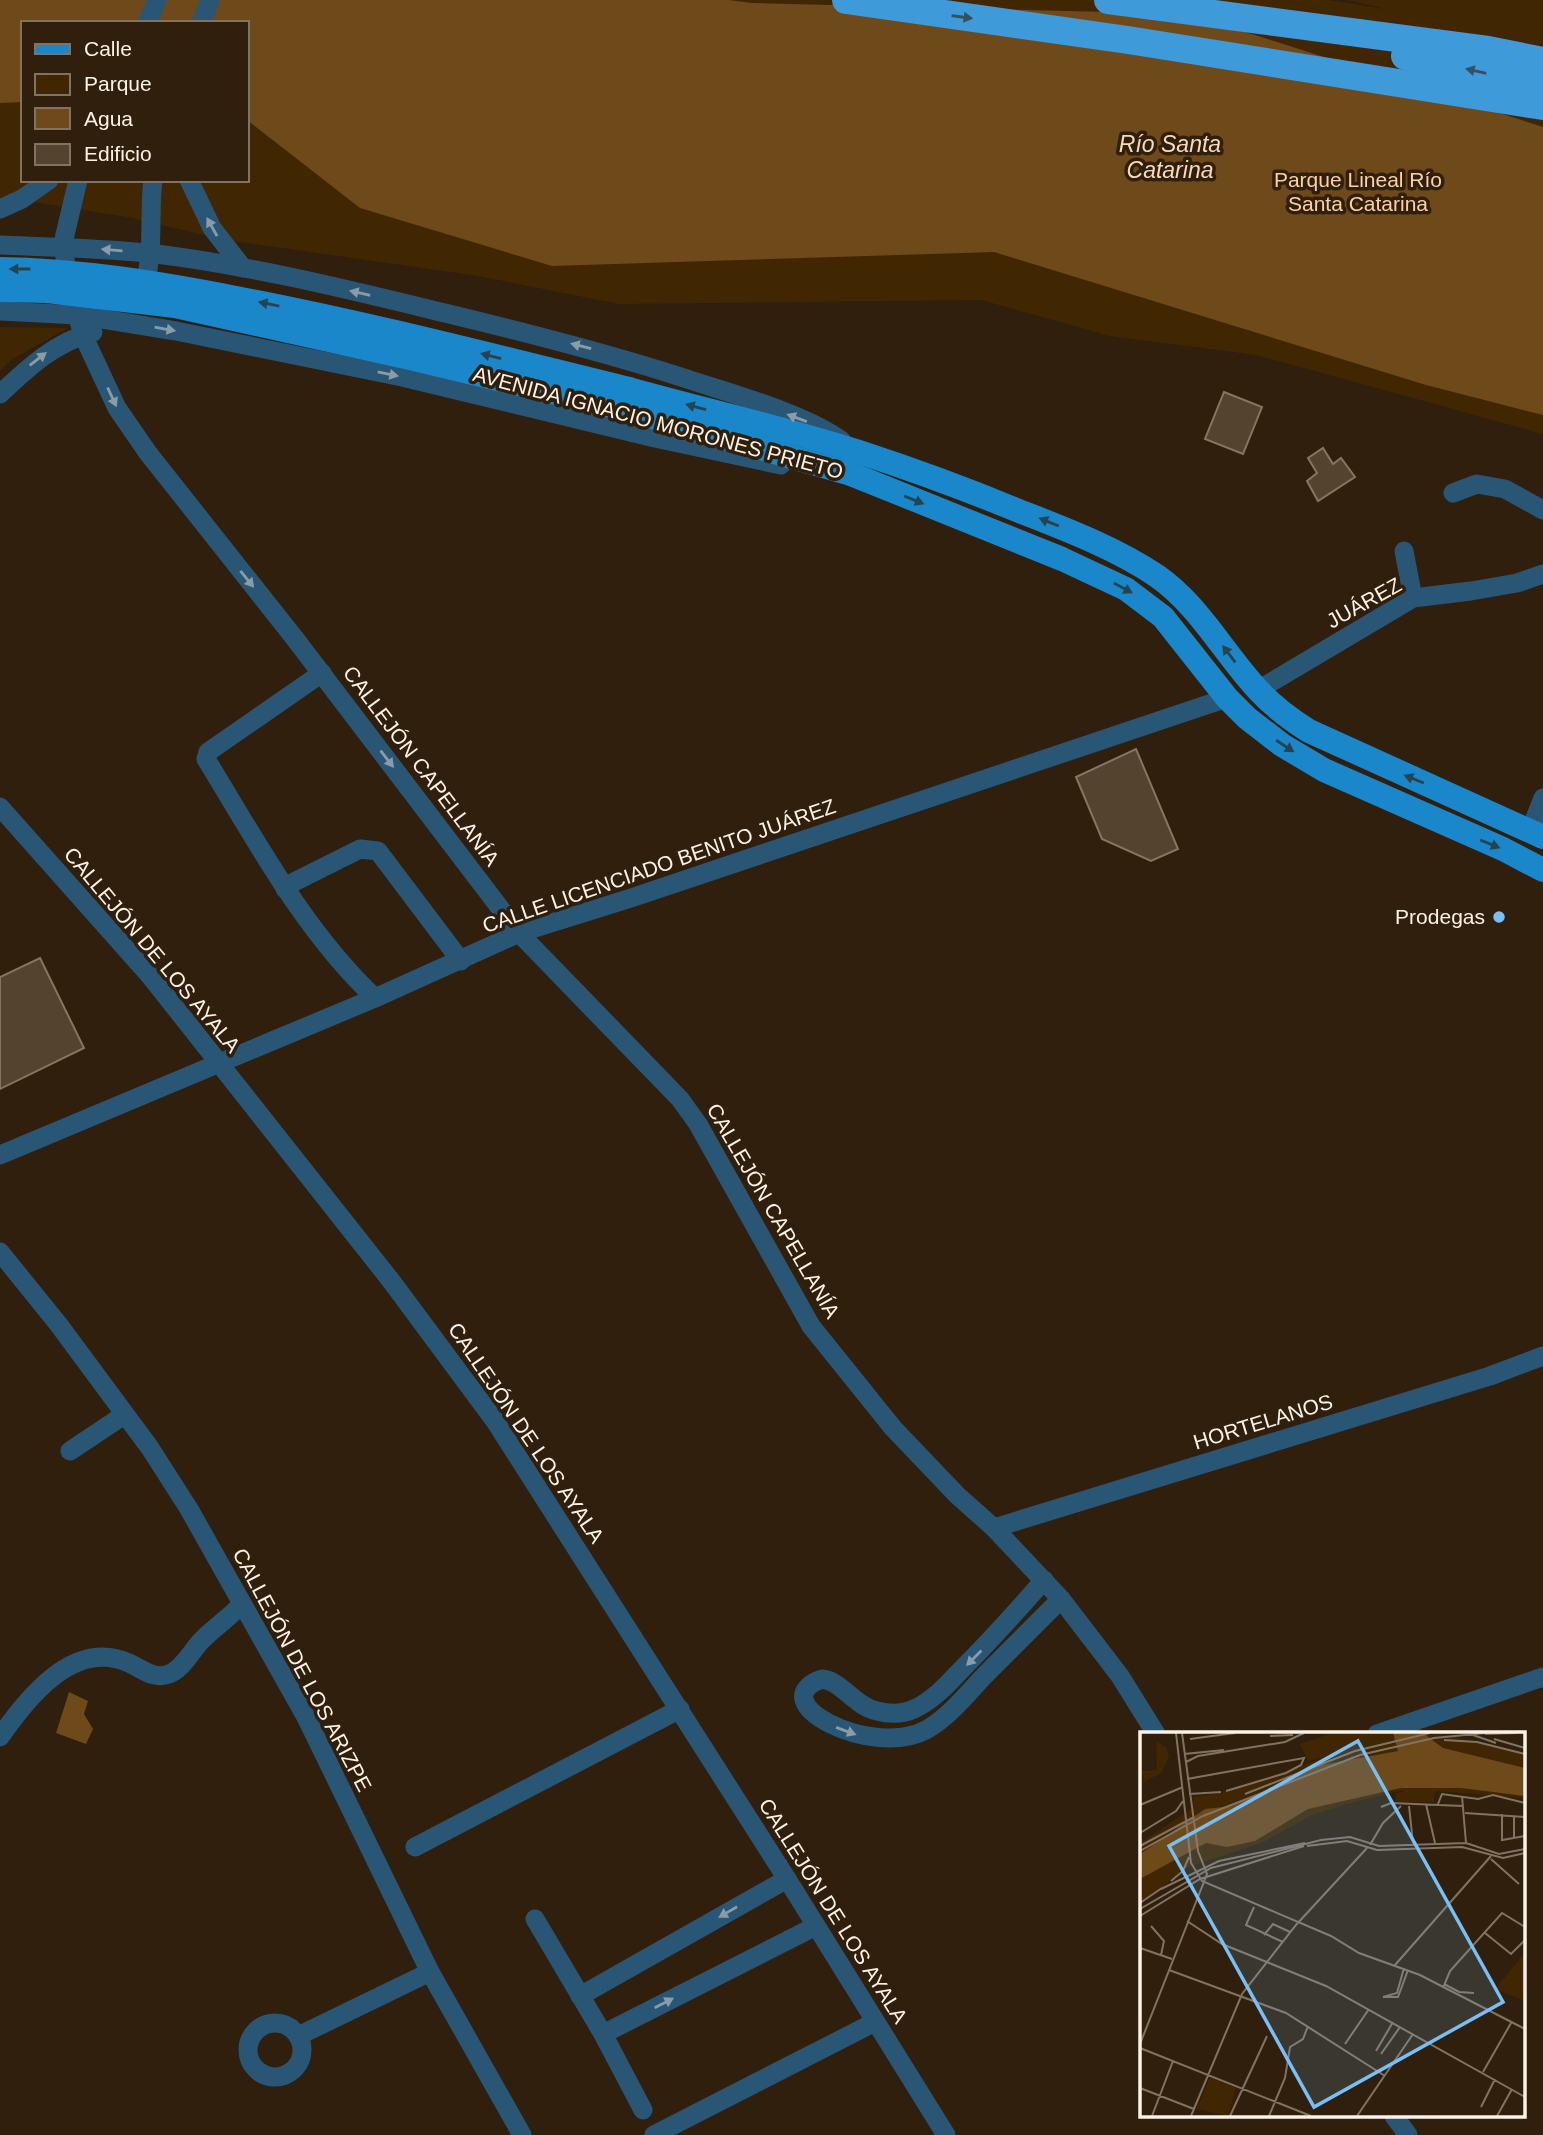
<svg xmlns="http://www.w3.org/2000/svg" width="1543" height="2135" font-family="Helvetica,sans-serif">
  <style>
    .green { fill: #412602; fill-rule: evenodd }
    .water { fill: #6e491a }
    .building { fill: #54432f; stroke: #887560; stroke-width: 2 }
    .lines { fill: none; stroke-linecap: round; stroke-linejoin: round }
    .minor { stroke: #2a5676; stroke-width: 19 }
    .major { stroke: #1987c9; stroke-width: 24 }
    .highway { stroke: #3e9ad9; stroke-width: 28 }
    .major-bridge { stroke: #1987c9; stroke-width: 24 }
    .oneway { fill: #35505e }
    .oneway2 { fill: #899ca8 }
    .oneway3 { fill: #27434e }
    .poi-dot { fill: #76c0f7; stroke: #2f1f0c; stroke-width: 2.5 }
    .labels { text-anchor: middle; stroke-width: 7; stroke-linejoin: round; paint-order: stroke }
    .park-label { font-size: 21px; fill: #fcd1a2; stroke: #2f1f0c }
    .street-label { font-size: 21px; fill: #fdf2e6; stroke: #2f1f0c }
    .poi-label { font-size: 21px; fill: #fdf2e6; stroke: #2f1f0c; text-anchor: end }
    .water-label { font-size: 23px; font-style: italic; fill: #f6dabb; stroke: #2f1f0c }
    .inset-road { fill: none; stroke: #817363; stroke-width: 2 }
    .view { fill: #76c0f7; fill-opacity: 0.15; stroke: #76c0f7; stroke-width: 3.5 }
    .inset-edge { fill: none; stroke: #fdf2e6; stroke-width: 3.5 }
  </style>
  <rect width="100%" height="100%" fill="#2f1f0c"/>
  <!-- green -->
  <g class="green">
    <path d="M0,0H1329L1385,9L1349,0H1543V434L1256,355L1110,336L981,300L619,304L478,276L226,240L127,217L33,202L0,204ZM23,23H247V180H23Z"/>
    <path d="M0,327L68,328L11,360L0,371Z"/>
  </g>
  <!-- water -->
  <g class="water">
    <path d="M0,0H729L752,3L1189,14L1543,127V415L1426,385L994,252L552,266L360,208L247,120V23H23V102L0,103Z"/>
    <path d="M69,1692L88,1701L84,1714L93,1729L86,1744L56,1733Z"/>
  </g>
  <!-- building -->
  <g class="building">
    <path d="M1224,392L1262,407L1243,454L1205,439Z"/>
    <path d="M1323,448L1333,464L1341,458L1355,477L1318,501L1307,481L1317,473L1308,458Z"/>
    <path d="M1136,749L1178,849L1151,861L1102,839L1076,777Z"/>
    <path d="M40,958L84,1048L0,1089V977Z"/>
  </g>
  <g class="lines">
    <!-- minor -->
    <g class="minor">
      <path d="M147,23L157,0"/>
      <path d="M201,23L210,0"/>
      <path d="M78,180L64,239L66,277L83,335L117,408L148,453L296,640L519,933L680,1099L698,1124L811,1326L893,1428L957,1495L994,1528L1061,1599L1120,1676L1156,1734"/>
      <path d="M189,180L212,228L243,268"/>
      <path d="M0,209L22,199L49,180"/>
      <path d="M0,245C49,247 99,248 148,253C250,265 350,290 449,314C528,333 607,353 684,378C732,394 801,412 841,440"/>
      <path d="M141,293C156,258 148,218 153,180"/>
      <path d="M0,311L78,315L176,331L402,377L655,438L781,465"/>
      <path d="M0,394C29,367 54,343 93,332"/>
      <path d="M1453,493L1477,484L1505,489L1543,510"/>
      <path d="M1404,551L1413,598"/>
      <path d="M322,673L208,752L206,759C257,842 304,931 375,998"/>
      <path d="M1258,690L1413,598L1471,591L1517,583L1543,574"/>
      <path d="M0,807L151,977L392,1282L495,1421L787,1879L946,2135"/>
      <path d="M1530,831L1543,798"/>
      <path d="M285,889L294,882L360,849L378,851L461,961"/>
      <path d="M0,1155L375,998L519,933L631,898L1227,698"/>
      <path d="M0,1252L59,1325L150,1448L189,1509L306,1717L430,1972L522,2135"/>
      <path d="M70,1451L124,1415"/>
      <path d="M994,1528L1490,1376L1543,1356"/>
      <path d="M1044,1580C1017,1611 989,1642 960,1671C947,1685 932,1701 914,1709C903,1714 889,1714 877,1711C854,1706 842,1681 822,1679C760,1701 870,1759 926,1730C949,1717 967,1694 985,1675C1010,1650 1035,1625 1061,1599"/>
      <path d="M1377,1734L1543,1677"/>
      <path d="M0,1737C28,1698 73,1638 129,1663C142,1669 154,1680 169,1674C183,1669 192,1650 202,1640C215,1627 230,1617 242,1604"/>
      <path d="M415,1847L680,1709"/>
      <path d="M535,1919L603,2034L643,2110"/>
      <path d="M580,1996L787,1879"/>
      <circle cx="275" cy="2050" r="27"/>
      <path d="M603,2034L816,1926"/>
      <path d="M298,2036L430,1972"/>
      <path d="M1394,2116L1408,2135"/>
      <path d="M654,2135L875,2022"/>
    </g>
    <!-- major -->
    <g class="major">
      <path d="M629,389C705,410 783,428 859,452C911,469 963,488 1014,509C1062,528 1114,547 1157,576C1200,606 1224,654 1259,691C1274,707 1290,719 1309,731L1543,837"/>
      <path d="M624,409L851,474L1062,559L1126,589L1163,617L1227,698L1247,718L1282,745L1324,770L1503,849L1543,870"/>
    </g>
    <!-- highway -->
    <g class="highway">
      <path d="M846,0L1128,40L1543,106"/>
      <path d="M1108,0L1488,50L1543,61"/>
      <path d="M1405,56L1543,86"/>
    </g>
    <!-- major-bridge -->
    <g class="major-bridge">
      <path d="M0,269C79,270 159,283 236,298C368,323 498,357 629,389"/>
      <path d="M0,290L47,291L175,306L410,358L624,409"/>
    </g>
  </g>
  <!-- one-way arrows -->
  <defs><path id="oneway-solid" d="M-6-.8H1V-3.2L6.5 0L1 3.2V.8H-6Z" transform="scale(1.75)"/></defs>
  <g class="oneway">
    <use href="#oneway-solid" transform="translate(962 17) rotate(8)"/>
    <use href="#oneway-solid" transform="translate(1476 71) rotate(-167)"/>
  </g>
  <g class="oneway2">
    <use href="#oneway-solid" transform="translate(212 227) rotate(-119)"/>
    <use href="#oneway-solid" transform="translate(112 250) rotate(-175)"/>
    <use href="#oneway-solid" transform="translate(360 293) rotate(-167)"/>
    <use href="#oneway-solid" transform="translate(165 329) rotate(10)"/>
    <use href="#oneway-solid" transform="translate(581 346) rotate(-166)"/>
    <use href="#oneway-solid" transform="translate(38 359) rotate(-38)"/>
    <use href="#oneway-solid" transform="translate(388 374) rotate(12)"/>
    <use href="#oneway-solid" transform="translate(112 397) rotate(65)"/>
    <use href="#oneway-solid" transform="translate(797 418) rotate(-160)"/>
    <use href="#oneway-solid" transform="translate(247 579) rotate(51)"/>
    <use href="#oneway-solid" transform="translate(387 759) rotate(52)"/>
    <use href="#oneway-solid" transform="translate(974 1658) rotate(135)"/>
    <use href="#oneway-solid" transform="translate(846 1731) rotate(20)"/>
    <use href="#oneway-solid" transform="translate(728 1912) rotate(150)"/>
    <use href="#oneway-solid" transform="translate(664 2003) rotate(-27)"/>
  </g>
  <g class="oneway3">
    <use href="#oneway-solid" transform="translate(20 269) rotate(-180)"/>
    <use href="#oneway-solid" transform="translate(269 304) rotate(-169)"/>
    <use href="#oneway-solid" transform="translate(491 356) rotate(-166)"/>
    <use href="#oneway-solid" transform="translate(696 407) rotate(-165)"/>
    <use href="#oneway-solid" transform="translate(914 500) rotate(22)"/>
    <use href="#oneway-solid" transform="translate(1049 522) rotate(-158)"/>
    <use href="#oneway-solid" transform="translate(1123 588) rotate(28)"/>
    <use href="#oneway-solid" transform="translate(1229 654) rotate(-127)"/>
    <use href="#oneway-solid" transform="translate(1285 746) rotate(33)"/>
    <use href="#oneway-solid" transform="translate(1414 779) rotate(-158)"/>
    <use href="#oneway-solid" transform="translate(1490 844) rotate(22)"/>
  </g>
  <!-- markers -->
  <circle class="poi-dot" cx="1499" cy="917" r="7"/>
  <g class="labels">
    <!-- park labels -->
    <g class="park-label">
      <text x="1358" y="187">Parque Lineal Río<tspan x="1358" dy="24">Santa Catarina</tspan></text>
    </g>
    <!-- street labels -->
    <g class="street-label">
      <text transform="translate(658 423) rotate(15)" y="7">AVENIDA IGNACIO MORONES PRIETO</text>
      <text transform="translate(1364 603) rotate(-29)" y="7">JUÁREZ</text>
      <text transform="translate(421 766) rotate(53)" y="7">CALLEJÓN CAPELLANÍA</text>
      <text transform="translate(659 866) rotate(-19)" y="7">CALLE LICENCIADO BENITO JUÁREZ</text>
      <text transform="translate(152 950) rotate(50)" y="7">CALLEJÓN DE LOS AYALA</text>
      <text transform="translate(773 1211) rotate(60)" y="7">CALLEJÓN CAPELLANÍA</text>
      <text transform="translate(1263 1422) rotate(-17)" y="7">HORTELANOS</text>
      <text transform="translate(526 1433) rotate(56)" y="7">CALLEJÓN DE LOS AYALA</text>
      <text transform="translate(302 1670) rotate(62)" y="7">CALLEJÓN DE LOS ARIZPE</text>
      <text transform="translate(833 1911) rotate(58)" y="7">CALLEJÓN DE LOS AYALA</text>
    </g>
    <!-- poi labels -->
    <g class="poi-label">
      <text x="1485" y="924">Prodegas</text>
    </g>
    <!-- water labels -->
    <g class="water-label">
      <text x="1170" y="152">Río Santa<tspan x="1170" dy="26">Catarina</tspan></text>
    </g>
  </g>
  <!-- overview -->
  <g transform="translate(1140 1732)">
    <rect width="385" height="385" fill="#2f1f0c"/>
    <path d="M192,1H251L254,5L303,2L385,22V66L295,59L294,70H255L256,61L266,59H260L207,72L170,84L126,109L47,136L0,172V111L54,75L53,65L80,61L186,25L168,29L160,12ZM16,9L27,16L29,25L21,41L0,52L5,48L0,39L17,38ZM385,221V269L355,257ZM70,345L96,356L88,384L57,377Z" fill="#412602"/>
    <path d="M253,1H283L303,16L385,36V64L321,56H261L168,77L115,109L87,115L66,111L0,147V122L65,77L92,74L176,34L258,19Z" fill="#6e491a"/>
    <path class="inset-road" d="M36,1L51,131L62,149L191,204L219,221L280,243L385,297M345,2L376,1M333,3L356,11M130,4L153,3M50,7L95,1M354,7L385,16M304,8L337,10L385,22M44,22L84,18M46,30L58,24L145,10L164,1M47,47L164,26L161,33L146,41L86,59M49,62L81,60M105,62L215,19L290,1M322,64L326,111M286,72L295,111M298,72L302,62L338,67L353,63L385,71M0,73L43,55M269,74L273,111M241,75L251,71L323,74M325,81L385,85M362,82V108L385,104M374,84V106M0,101L36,79L43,69M230,113L243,91L261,74M0,114L54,85M167,114L207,109L237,118L322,115L363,126L385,121M0,119L63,84L220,23L294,6L346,1M351,127L379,152M31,149L43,139L49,125M21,157L79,129L165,111M0,171L22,156M114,175L106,193L143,210M0,177L71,136L181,108L210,105L239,114L326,111L359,122L385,117M0,184L60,147L164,114M47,189L82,212L186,254L385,365M11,194L24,209L21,223M345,201L371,222L385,208M124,203L133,192L150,200M0,216L32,227M255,233L351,124M29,238L146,281L245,344M304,252L319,260L334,261M303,256L310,239L362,181L385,195M243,265H258L268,238M243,265L257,261L264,236M0,312L67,142L58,119L42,1M205,312L229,277M0,316L171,384M236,319L253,290M241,322L260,295M343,340L371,291M0,356L54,377M341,375L355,347M12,384L33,329M51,384L102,262L156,193L227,116M90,384L127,304M129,384L145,346L150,315L163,307L168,294M217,384L273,302M357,384L372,357"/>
    <path class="view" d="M218,9L363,270L174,375L29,114Z"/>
    <rect width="385" height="385" class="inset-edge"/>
  </g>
  <!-- legend -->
  <rect x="21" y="21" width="228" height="161" fill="#2f1f0c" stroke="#817363" stroke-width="2"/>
  <rect x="35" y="44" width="35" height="10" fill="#1987c9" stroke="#817363" stroke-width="2"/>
  <text x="84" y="56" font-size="21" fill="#fdf2e6">Calle</text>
  <rect x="35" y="74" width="35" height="21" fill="#412602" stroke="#817363" stroke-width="2"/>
  <text x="84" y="91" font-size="21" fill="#fdf2e6">Parque</text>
  <rect x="35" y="108" width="35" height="21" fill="#6e491a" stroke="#817363" stroke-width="2"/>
  <text x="84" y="126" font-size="21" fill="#fdf2e6">Agua</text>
  <rect x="35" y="144" width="35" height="21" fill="#54432f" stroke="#817363" stroke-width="2"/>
  <text x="84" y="161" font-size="21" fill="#fdf2e6">Edificio</text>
</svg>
